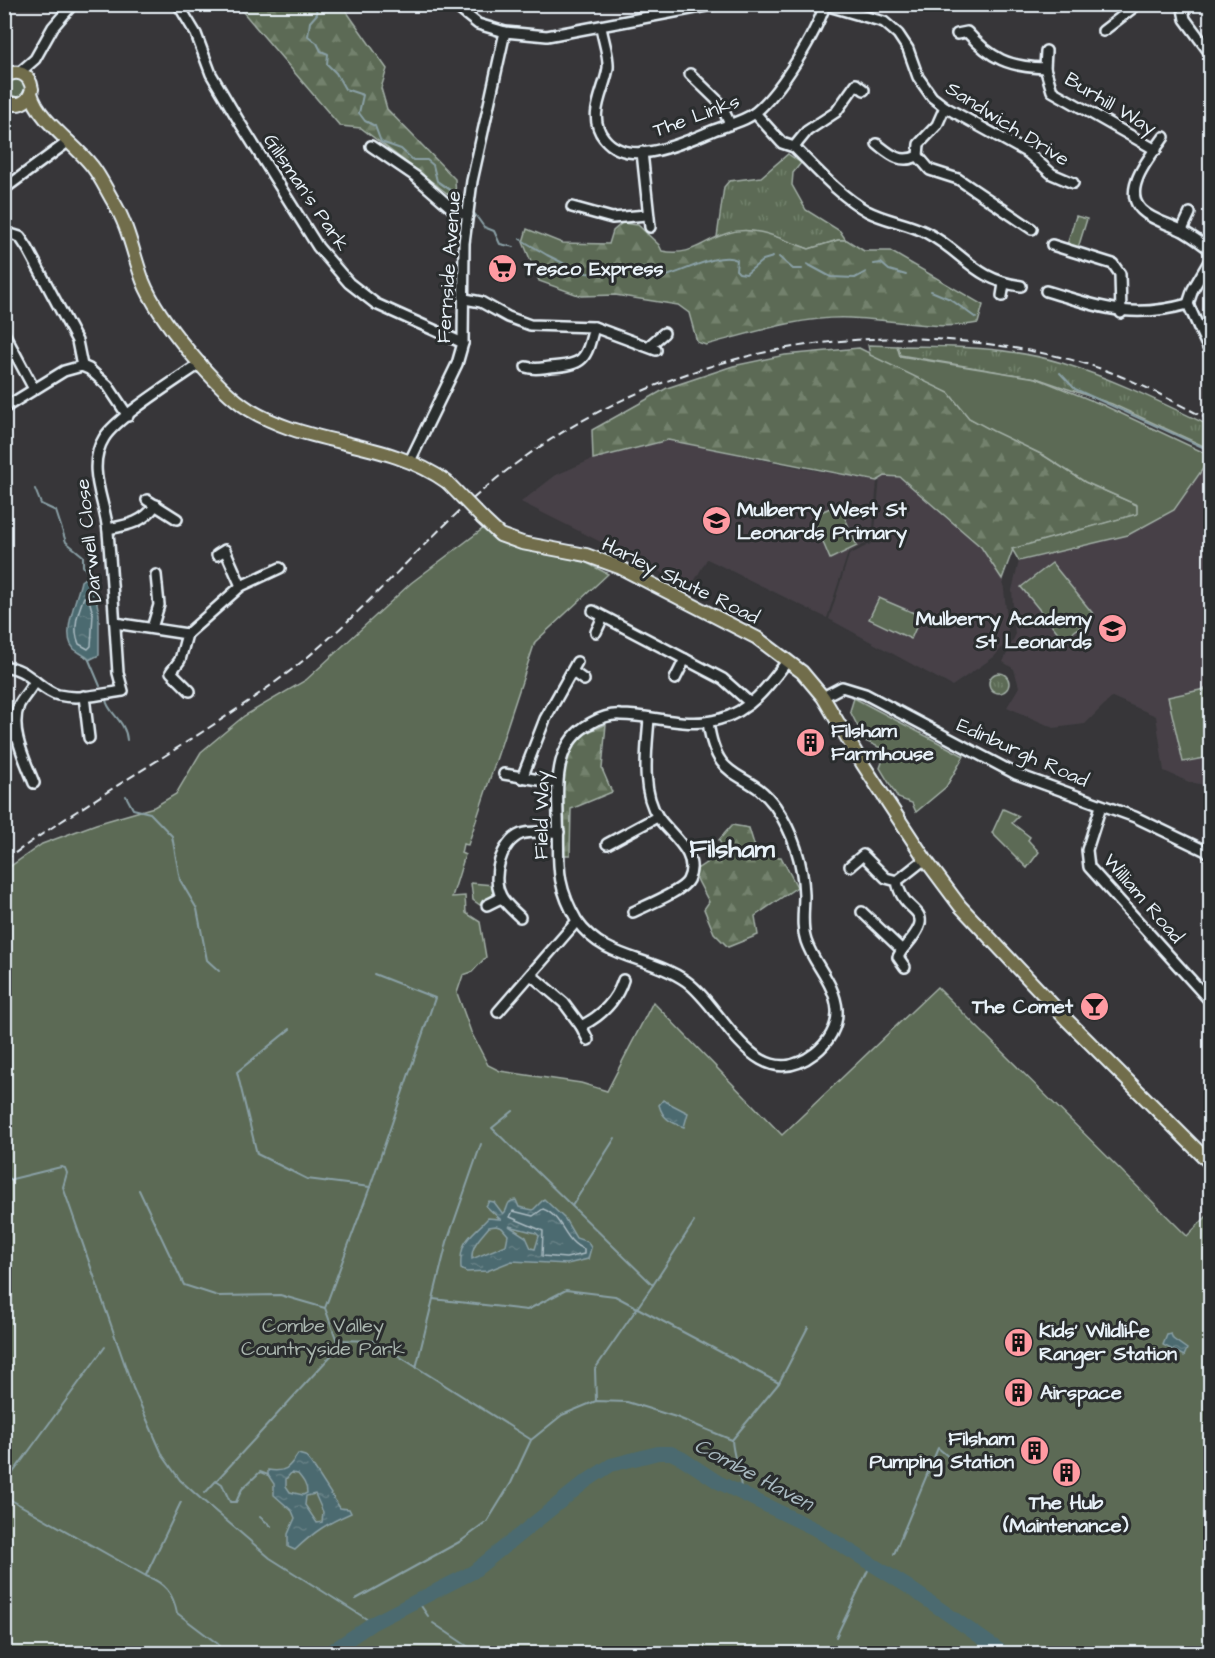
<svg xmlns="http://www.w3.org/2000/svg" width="1215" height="1658" font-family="'Architects Daughter',sans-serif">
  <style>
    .built { fill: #464147 }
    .grass { fill: url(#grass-tufts); stroke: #a2aea6; stroke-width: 1.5 }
    .forest { fill: url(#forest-firs); stroke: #a2aea6; stroke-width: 1.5 }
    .green { fill: #5b6b54; stroke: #a2aea6; stroke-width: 1.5 }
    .water { fill: url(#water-ripples); stroke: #8aa0a6; stroke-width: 1.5; fill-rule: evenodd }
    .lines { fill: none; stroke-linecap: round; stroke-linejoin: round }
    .shore { stroke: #aabbc2; stroke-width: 1.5 }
    .stream { stroke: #8aa0a6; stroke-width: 2 }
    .river { stroke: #4c6a70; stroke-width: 14 }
    .minor-casing { stroke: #e8f1f8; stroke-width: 14 }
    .major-casing { stroke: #e8f1f8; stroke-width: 16 }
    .minor { stroke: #2a2d2e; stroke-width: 9 }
    .major { stroke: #716d4b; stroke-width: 12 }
    .rail { stroke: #e8f1f8; stroke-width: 2; stroke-dasharray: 9 4.5; stroke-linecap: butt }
    .major-bridge-casing { stroke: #e8f1f8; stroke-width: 16; stroke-linecap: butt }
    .major-bridge { stroke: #716d4b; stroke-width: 12 }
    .labels { text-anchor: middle; stroke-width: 6; stroke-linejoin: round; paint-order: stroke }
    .street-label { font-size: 20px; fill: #e8f1f8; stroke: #2a2d2e }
    .poi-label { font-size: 20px; font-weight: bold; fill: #e8f1f8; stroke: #2a2d2e; text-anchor: start }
    .park-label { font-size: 20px; fill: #a9b5ae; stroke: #2a2d2e }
    .water-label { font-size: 21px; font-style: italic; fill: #aabbc2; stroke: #2a2d2e }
    .district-label { font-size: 26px; font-weight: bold; fill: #e8f1f8; stroke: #2a2d2e }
  </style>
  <defs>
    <pattern id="grass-tufts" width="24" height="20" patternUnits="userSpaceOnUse" patternTransform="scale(1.5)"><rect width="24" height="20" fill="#5b6b54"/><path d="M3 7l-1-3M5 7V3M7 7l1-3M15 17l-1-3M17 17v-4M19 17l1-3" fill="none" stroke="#73816d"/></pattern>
    <pattern id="forest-firs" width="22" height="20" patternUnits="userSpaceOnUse" patternTransform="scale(1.5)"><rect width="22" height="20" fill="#5b6b54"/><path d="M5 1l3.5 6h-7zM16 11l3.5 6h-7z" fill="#73816d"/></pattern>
    <pattern id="water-ripples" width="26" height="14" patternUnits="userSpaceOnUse" patternTransform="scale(1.5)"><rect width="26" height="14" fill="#4c6a70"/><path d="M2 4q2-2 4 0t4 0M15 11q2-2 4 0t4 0" fill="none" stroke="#668085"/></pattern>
  </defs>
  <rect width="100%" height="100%" fill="#373639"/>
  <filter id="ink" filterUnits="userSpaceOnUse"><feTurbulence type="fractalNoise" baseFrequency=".0167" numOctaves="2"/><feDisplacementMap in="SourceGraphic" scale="12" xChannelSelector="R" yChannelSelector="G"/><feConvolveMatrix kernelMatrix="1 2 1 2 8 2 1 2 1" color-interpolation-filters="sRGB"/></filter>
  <g filter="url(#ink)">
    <!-- built -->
    <g class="built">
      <path d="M668,440L801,468L877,481L872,540L848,553L827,618L707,559L691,587L521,502L556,475L593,459Z"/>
      <path d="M1209,460H1210V786L1189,782L1164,771L1156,716L1112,697L1085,724L1054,728L1007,707L1019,687L1014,669L1003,662L1015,636L1012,590L1019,561L1128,535L1174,510Z"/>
      <path d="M885,476L900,478L981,547L1003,580L1008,628L1006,643L994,657L952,686L829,619L849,555L874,542L880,477Z"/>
    </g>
    <!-- grass -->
    <g class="grass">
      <circle cx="15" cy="88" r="11"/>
      <path d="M788,154L801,163L793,173L792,185L806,210L840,231L846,240H838L809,249L794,244L717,237L724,187L729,181L761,177Z"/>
      <path d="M897,346C951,346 1010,347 1062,363C1114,379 1162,403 1210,426V449L1112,404L1036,378L900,355Z"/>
      <circle cx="999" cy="683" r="10"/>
    </g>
    <!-- forest -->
    <g class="forest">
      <path d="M237,5H342L387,69L381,88L387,109L455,179L456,200L361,128L340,126Z"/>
      <path d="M622,223L638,225L659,245L662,251C693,257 701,241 728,233C755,224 785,241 809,249L838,240H847L864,251H890L983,305L978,323C935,331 893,319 850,318C802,316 751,333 706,345L697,342L689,313L678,305L615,295L581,296L539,281L523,242L527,229L562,243L609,244L613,231Z"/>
      <path d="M859,348L949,393L969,418L1043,455L1085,482L1137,505L1138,514L1013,549L1002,579L981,547L900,477L885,476L877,481L668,440L593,459L592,430L667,388L733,366L785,355Z"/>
      <path d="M606,724L602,769L612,792L571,809L570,855H560C560,823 552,768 573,742C580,734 597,729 606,724Z"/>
      <path d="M732,825L749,828L758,857H781L797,887L755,916L758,935L728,947L714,933L704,909L709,902L696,877L697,869L724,851L719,840Z"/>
    </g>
    <!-- green -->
    <g class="green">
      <path d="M1076,216L1087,219L1078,248L1067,245Z"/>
      <path d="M868,345L897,346L900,356L1036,378L1103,405L1209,455V460L1174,510L1128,535L1019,561L1012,549L1137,514V505L1085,482L1043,455L993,431L969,418L949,393L870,355Z"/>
      <path d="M839,504L857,546L830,559L812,516Z"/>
      <path d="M484,528L502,542L583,561L608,574L535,642L468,845L463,844L461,853L465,855L452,897L465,896L466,913L480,922L486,957L472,972L463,975L457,993L471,1032L488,1065L500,1071L581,1083L607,1091L653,1002L782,1135L937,987L1187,1236L1210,1213V1653H5L4,871L42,844L96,824L154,807L176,794L201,752L244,716L306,680L411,583Z"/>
      <path d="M1052,563L1094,615L1064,640L1021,587Z"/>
      <path d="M879,598L921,616L911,639L869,619Z"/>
      <path d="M1205,689L1210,713V757L1183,762L1168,697Z"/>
      <path d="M854,698L964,756L946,787L916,812L912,803L898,798L880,768L885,754L881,748L865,741L850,711Z"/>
      <path d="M1003,809L1019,816L1012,823L1030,837L1028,840L1039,852L1027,868L992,833Z"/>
      <path d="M471,883L493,885V895L480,905L473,900Z"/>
    </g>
    <!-- water -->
    <g class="water">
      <path d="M89,575L92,576L99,614V655L89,660C85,655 79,653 74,649C60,635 78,597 81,581Z"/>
      <path d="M663,1100L688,1113L684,1127C670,1122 663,1119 659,1105Z"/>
      <path d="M544,1199L565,1219L576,1238L588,1242L591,1248L588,1259L567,1264L512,1261L487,1271L466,1272L461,1269C459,1239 471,1237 488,1218L500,1219L486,1206L489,1201L494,1202L503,1214C510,1209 504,1201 516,1200L519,1207L533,1210ZM496,1226L502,1228L508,1235L506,1245L472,1259C471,1245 481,1237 489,1227ZM509,1226L536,1233L539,1236L535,1249L531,1248L526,1237Z"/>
      <path d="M1171,1334L1173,1339L1187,1349L1184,1356L1163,1345L1167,1335Z"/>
      <path d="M298,1454L305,1456L311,1463L340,1508L349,1509L351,1513C326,1524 315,1531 295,1550L288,1547V1534L295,1518L292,1511L274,1495V1484L268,1475V1470C285,1473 289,1468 298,1454ZM291,1473L298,1474C303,1480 307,1485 307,1493L303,1495L290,1492L286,1486V1479ZM315,1494L323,1512L322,1522L317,1523L305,1505L306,1496Z"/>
    </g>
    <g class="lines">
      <!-- shore -->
      <g class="shore">
        <path d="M88,596L93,614L91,646L88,649L79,644C72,628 78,612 84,597Z"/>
        <path d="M543,1209C563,1216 564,1243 584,1249V1254L566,1258L542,1256L543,1231L510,1217L513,1211L533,1216Z"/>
      </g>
      <!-- stream -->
      <g class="stream">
        <path d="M315,4L317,14L310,22L308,36L317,43L321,51L328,54L327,64L336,73L345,89L363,95L359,113L365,121L375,126L381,142L401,149L413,160H427L433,165L437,181L453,192"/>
        <path d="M474,213L484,227L494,231L500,244L514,247"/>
        <path d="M520,239L547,255L567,265L581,268L586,273L601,274L609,268L653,267L666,276C684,272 719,251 737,260L736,270L739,273L746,274L763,260L773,257"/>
        <path d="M779,257L793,269H802"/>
        <path d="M807,264L831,277L855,278L866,272"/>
        <path d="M874,264L881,263L889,270L906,275"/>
        <path d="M931,291L950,299L976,318"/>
        <path d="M1060,373L1075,389L1207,449"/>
        <path d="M35,489L41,504L56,511L66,542L83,556V566L89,575"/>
        <path d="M89,660L100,686"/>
        <path d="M106,700C108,713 126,721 127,740"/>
        <path d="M126,796L133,809L150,813L172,836L180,880L197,909L207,960L219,971"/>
        <path d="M290,1029L237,1072L257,1154L307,1179L370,1187"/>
        <path d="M513,1111L492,1128L653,1285L595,1369L596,1400"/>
        <path d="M4,1173L11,1180"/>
        <path d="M4,1181L61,1167L65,1168L67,1173L63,1187L133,1388L163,1456L180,1480L200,1498L270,1558L373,1623"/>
        <path d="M139,1190L184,1285L218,1296L280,1295L325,1308L339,1347L205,1493"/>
        <path d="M572,1206L615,1138"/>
        <path d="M653,1285L694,1222"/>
        <path d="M433,1299L527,1310L566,1290L615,1296L779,1383"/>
        <path d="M325,1308L370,1187L435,998L374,974"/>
        <path d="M337,1340L375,1341L530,1439"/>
        <path d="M416,1368L447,1242L481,1144"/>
        <path d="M732,1440L779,1383L808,1327"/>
        <path d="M216,1480L222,1484L230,1502H236L242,1489L260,1472L268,1475"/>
        <path d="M4,1485L105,1347"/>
        <path d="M4,1496L146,1576C165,1583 173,1593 177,1613L218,1644L223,1654"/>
        <path d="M260,1517L271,1526"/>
        <path d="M894,1554L938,1448L956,1463"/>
        <path d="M146,1575L181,1502"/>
        <path d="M356,1599L461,1541L487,1522L511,1483L531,1440L562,1415L596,1401L627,1402L676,1417L732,1440C733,1459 742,1475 741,1493"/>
        <path d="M417,1600L428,1616"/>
        <path d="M433,1623L479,1654"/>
        <path d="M836,1637L871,1564"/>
      </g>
      <!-- river -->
      <path class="river" d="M327,1654L373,1623L473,1572L585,1482L611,1465L658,1453H671L683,1459L718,1482L815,1529L907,1586L1005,1654"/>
      <defs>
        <g id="minor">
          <path d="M178,4L196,34L211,74L240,123L318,247L349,283L376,304L463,343"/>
          <path d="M453,4L478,24L505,32L547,36L717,4"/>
          <path d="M1182,4L1185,19L1210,53"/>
          <path d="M825,5L884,22L898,34L908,49L918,77L932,97L945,107L1028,153L1052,174L1073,183"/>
          <path d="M601,27C603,40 609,55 608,68C605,90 586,116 604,138C629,170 684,142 714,130C728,125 745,121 756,112C781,91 815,35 825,5"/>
          <path d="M1103,31L1138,4"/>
          <path d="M957,34L967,32C991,59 1009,67 1045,68"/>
          <path d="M1046,51L1045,68L1052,91L1156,150"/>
          <path d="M19,73L35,59L53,27L73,4"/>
          <path d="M690,74L720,103L730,124"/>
          <path d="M945,107L937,125L919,144L918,156L930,170L958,179L1032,229"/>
          <path d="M755,113L782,143L794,147C816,169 840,196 867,211C886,221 908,223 927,233C965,253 974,280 1021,286"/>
          <path d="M1164,137C1155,150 1142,165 1137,180C1124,215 1162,220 1183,231C1193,237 1202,243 1210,250"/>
          <path d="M877,144C891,155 900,164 918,156"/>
          <path d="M371,146L415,176L455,211L468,215"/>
          <path d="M794,147L807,131L836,112L856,84L864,90"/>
          <path d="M642,152L650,227"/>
          <path d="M4,189L69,141"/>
          <path d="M572,207L612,218L647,215"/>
          <path d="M1182,230L1190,213"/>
          <path d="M4,232L20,237L28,249L77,341L82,366"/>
          <path d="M1052,245L1113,264L1120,274L1121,313"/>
          <path d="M1046,291C1101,307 1130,320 1188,304"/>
          <path d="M1002,296L1004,284"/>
          <path d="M465,299L481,302L508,317L530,325L594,327L656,350"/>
          <path d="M1188,304L1210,352"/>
          <path d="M1188,304L1193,289L1210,260"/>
          <path d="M4,333L34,389"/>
          <path d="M649,346L664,333"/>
          <path d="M526,367C535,370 541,368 550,367C585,365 586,359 594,327"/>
          <path d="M4,408L64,371L82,366L89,369L108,386L128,416"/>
          <path d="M410,461L457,364L463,343L464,243L472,181L505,32"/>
          <path d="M147,500L177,519"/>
          <path d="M108,529C129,525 142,523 156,505"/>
          <path d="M217,555L225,550L241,586"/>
          <path d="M593,611L723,679L750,703"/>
          <path d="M115,623L187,634L241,586L280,568"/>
          <path d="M152,628L159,605L156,575"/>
          <path d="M596,632L603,617"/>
          <path d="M187,634L180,660L171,672L190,691"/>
          <path d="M4,667C26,666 39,690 58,695C79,700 102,694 123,691L118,673C115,626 112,579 108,532C106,503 85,468 104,438C117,417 178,379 201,363"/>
          <path d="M573,672L584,680"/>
          <path d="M675,679L685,659"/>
          <path d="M84,696L89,738"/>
          <path d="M823,697L842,687L865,694L1016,774L1135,817L1210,853"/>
          <path d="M5,738L17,736"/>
          <path d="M504,774L557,783"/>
          <path d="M522,778L545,719L577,662"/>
          <path d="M34,783C25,760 9,730 19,705C23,697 31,689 35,681"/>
          <path d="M1101,806L1087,850L1089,867L1210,1001"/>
          <path d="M607,844L657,817"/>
          <path d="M850,866L863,855L886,878L897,881C903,919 943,905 902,950"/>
          <path d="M897,881L925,859"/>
          <path d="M487,905L501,898"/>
          <path d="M633,912C645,906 683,891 688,880C701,854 670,835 658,817C640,790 647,748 649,718"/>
          <path d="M862,912L902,950L898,957L905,967"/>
          <path d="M520,917C514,911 505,904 501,896C491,877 501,842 521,834C532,830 547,833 559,832"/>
          <path d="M577,921C604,960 650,956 686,981C725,1009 755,1099 815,1053C828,1043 838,1027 837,1010C835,983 814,965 806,941C801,926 804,911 804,895C803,862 794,834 775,806C747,767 717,787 708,722"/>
          <path d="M531,975L564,1003L581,1026C601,1016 616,1002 623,980"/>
          <path d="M498,1012L577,921C553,880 560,860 558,816C557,780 555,742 591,723C600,718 610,714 621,715C655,715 686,729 720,719C751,711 770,684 788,660"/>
          <path d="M581,1026L588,1040"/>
        </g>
        <g id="major">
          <path d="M4,77C17,68 30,74 32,89C28,104 17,108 4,100"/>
          <path d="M31,93C39,122 74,142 92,166C100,176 106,189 113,201C129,227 133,254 143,281C158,319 216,389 250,410C263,418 278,424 292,429C344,446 401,449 447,482"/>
          <path d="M483,519L500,535L522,543L586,555L619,567L757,638L802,672L823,697L862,763L925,859L960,906L1067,1020L1210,1163"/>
        </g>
      </defs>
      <!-- minor casing -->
      <use href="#minor" class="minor-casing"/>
      <!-- major casing -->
      <use href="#major" class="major-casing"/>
      <!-- minor -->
      <use href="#minor" class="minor"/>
      <!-- major -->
      <use href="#major" class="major"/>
      <!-- rail -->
      <path class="rail" d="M4,861C98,792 202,739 294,668C373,606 434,525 514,465C652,362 826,321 995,345C1034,351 1073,358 1110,372C1145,385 1177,404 1210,420"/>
      <defs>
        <path id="major-bridge" d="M447,482L483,519"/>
      </defs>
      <!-- major-bridge casing -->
      <use href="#major-bridge" class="major-bridge-casing"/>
      <!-- major-bridge -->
      <use href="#major-bridge" class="major-bridge"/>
    </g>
  </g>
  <!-- icons -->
  <defs>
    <symbol id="supermarket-disc" viewBox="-11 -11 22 22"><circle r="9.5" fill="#ff9aa2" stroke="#2a2d2e"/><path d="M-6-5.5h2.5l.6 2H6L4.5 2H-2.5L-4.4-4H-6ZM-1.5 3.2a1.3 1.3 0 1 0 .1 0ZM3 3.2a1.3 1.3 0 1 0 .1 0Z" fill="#111"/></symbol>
    <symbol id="school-disc" viewBox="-11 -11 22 22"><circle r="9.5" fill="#ff9aa2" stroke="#2a2d2e"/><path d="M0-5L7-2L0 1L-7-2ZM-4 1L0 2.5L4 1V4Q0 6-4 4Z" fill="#111"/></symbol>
    <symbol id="building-disc" viewBox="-11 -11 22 22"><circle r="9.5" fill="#ff9aa2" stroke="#2a2d2e"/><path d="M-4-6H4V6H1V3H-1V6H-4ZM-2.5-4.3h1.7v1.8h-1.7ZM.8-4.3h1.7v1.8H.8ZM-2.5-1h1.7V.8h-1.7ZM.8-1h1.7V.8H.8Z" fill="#111"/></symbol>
    <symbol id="bar-disc" viewBox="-11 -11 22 22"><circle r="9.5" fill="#ff9aa2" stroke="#2a2d2e"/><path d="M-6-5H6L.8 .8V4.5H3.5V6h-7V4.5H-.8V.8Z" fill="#111"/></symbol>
  </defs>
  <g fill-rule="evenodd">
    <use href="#supermarket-disc" x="486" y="252" width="33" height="33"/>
    <use href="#school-disc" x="700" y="504" width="33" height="33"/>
    <use href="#school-disc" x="1096" y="612" width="33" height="33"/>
    <use href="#building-disc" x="794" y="726" width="33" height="33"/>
    <use href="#bar-disc" x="1078" y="990" width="33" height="33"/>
    <use href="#building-disc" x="1002" y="1326" width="33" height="33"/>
    <use href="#building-disc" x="1002" y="1376" width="33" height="33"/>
    <use href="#building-disc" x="1018" y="1434" width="33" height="33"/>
    <use href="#building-disc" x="1050" y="1456" width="33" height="33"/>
  </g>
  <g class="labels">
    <!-- street labels -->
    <g class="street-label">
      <text transform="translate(1111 103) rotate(31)" y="7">Burhill Way</text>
      <text transform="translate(696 115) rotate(-20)" y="7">The Links</text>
      <text transform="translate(1008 123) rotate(32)" y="7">Sandwich Drive</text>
      <text transform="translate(307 192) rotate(56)" y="7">Gillsman's Park</text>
      <text transform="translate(448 267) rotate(-86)" y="7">Fernside Avenue</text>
      <text transform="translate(88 541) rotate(-96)" y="7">Darwell Close</text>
      <text transform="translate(681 580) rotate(26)" y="7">Harley Shute Road</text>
      <text transform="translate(1023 752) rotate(24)" y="7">Edinburgh Road</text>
      <text transform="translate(541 815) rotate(-89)" y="7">Field Way</text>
      <text transform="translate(1144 898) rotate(49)" y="7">William Road</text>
    </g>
    <!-- poi labels -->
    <g class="poi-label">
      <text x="524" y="275">Tesco Express</text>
      <text x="737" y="516">Mulberry West St<tspan x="737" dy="23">Leonards Primary</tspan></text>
      <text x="1092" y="625" text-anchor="end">Mulberry Academy<tspan x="1092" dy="23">St Leonards</tspan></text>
      <text x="831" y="737">Filsham<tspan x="831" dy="23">Farmhouse</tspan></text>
      <text x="1073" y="1013" text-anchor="end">The Comet</text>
      <text x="1039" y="1337">Kids' Wildlife<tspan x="1039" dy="23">Ranger Station</tspan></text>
      <text x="1040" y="1399">Airspace</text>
      <text x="1014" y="1445" text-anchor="end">Filsham<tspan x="1014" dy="23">Pumping Station</tspan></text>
      <text x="1066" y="1509" text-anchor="middle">The Hub<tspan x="1066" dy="23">(Maintenance)</tspan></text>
    </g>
    <!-- park labels -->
    <g class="park-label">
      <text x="323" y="1332">Combe Valley<tspan x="323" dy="23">Countryside Park</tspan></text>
    </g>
    <!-- water labels -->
    <g class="water-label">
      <text transform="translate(754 1474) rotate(28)" y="7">Combe Haven</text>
    </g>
    <!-- district labels -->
    <g class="district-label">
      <text x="732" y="857">Filsham</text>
    </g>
  </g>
  <!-- margin -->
  <rect width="1215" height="1658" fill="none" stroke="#2a2d2e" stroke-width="24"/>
  <rect x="12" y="12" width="1191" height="1634" fill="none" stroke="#e8f1f8" stroke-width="2" filter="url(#ink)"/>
</svg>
